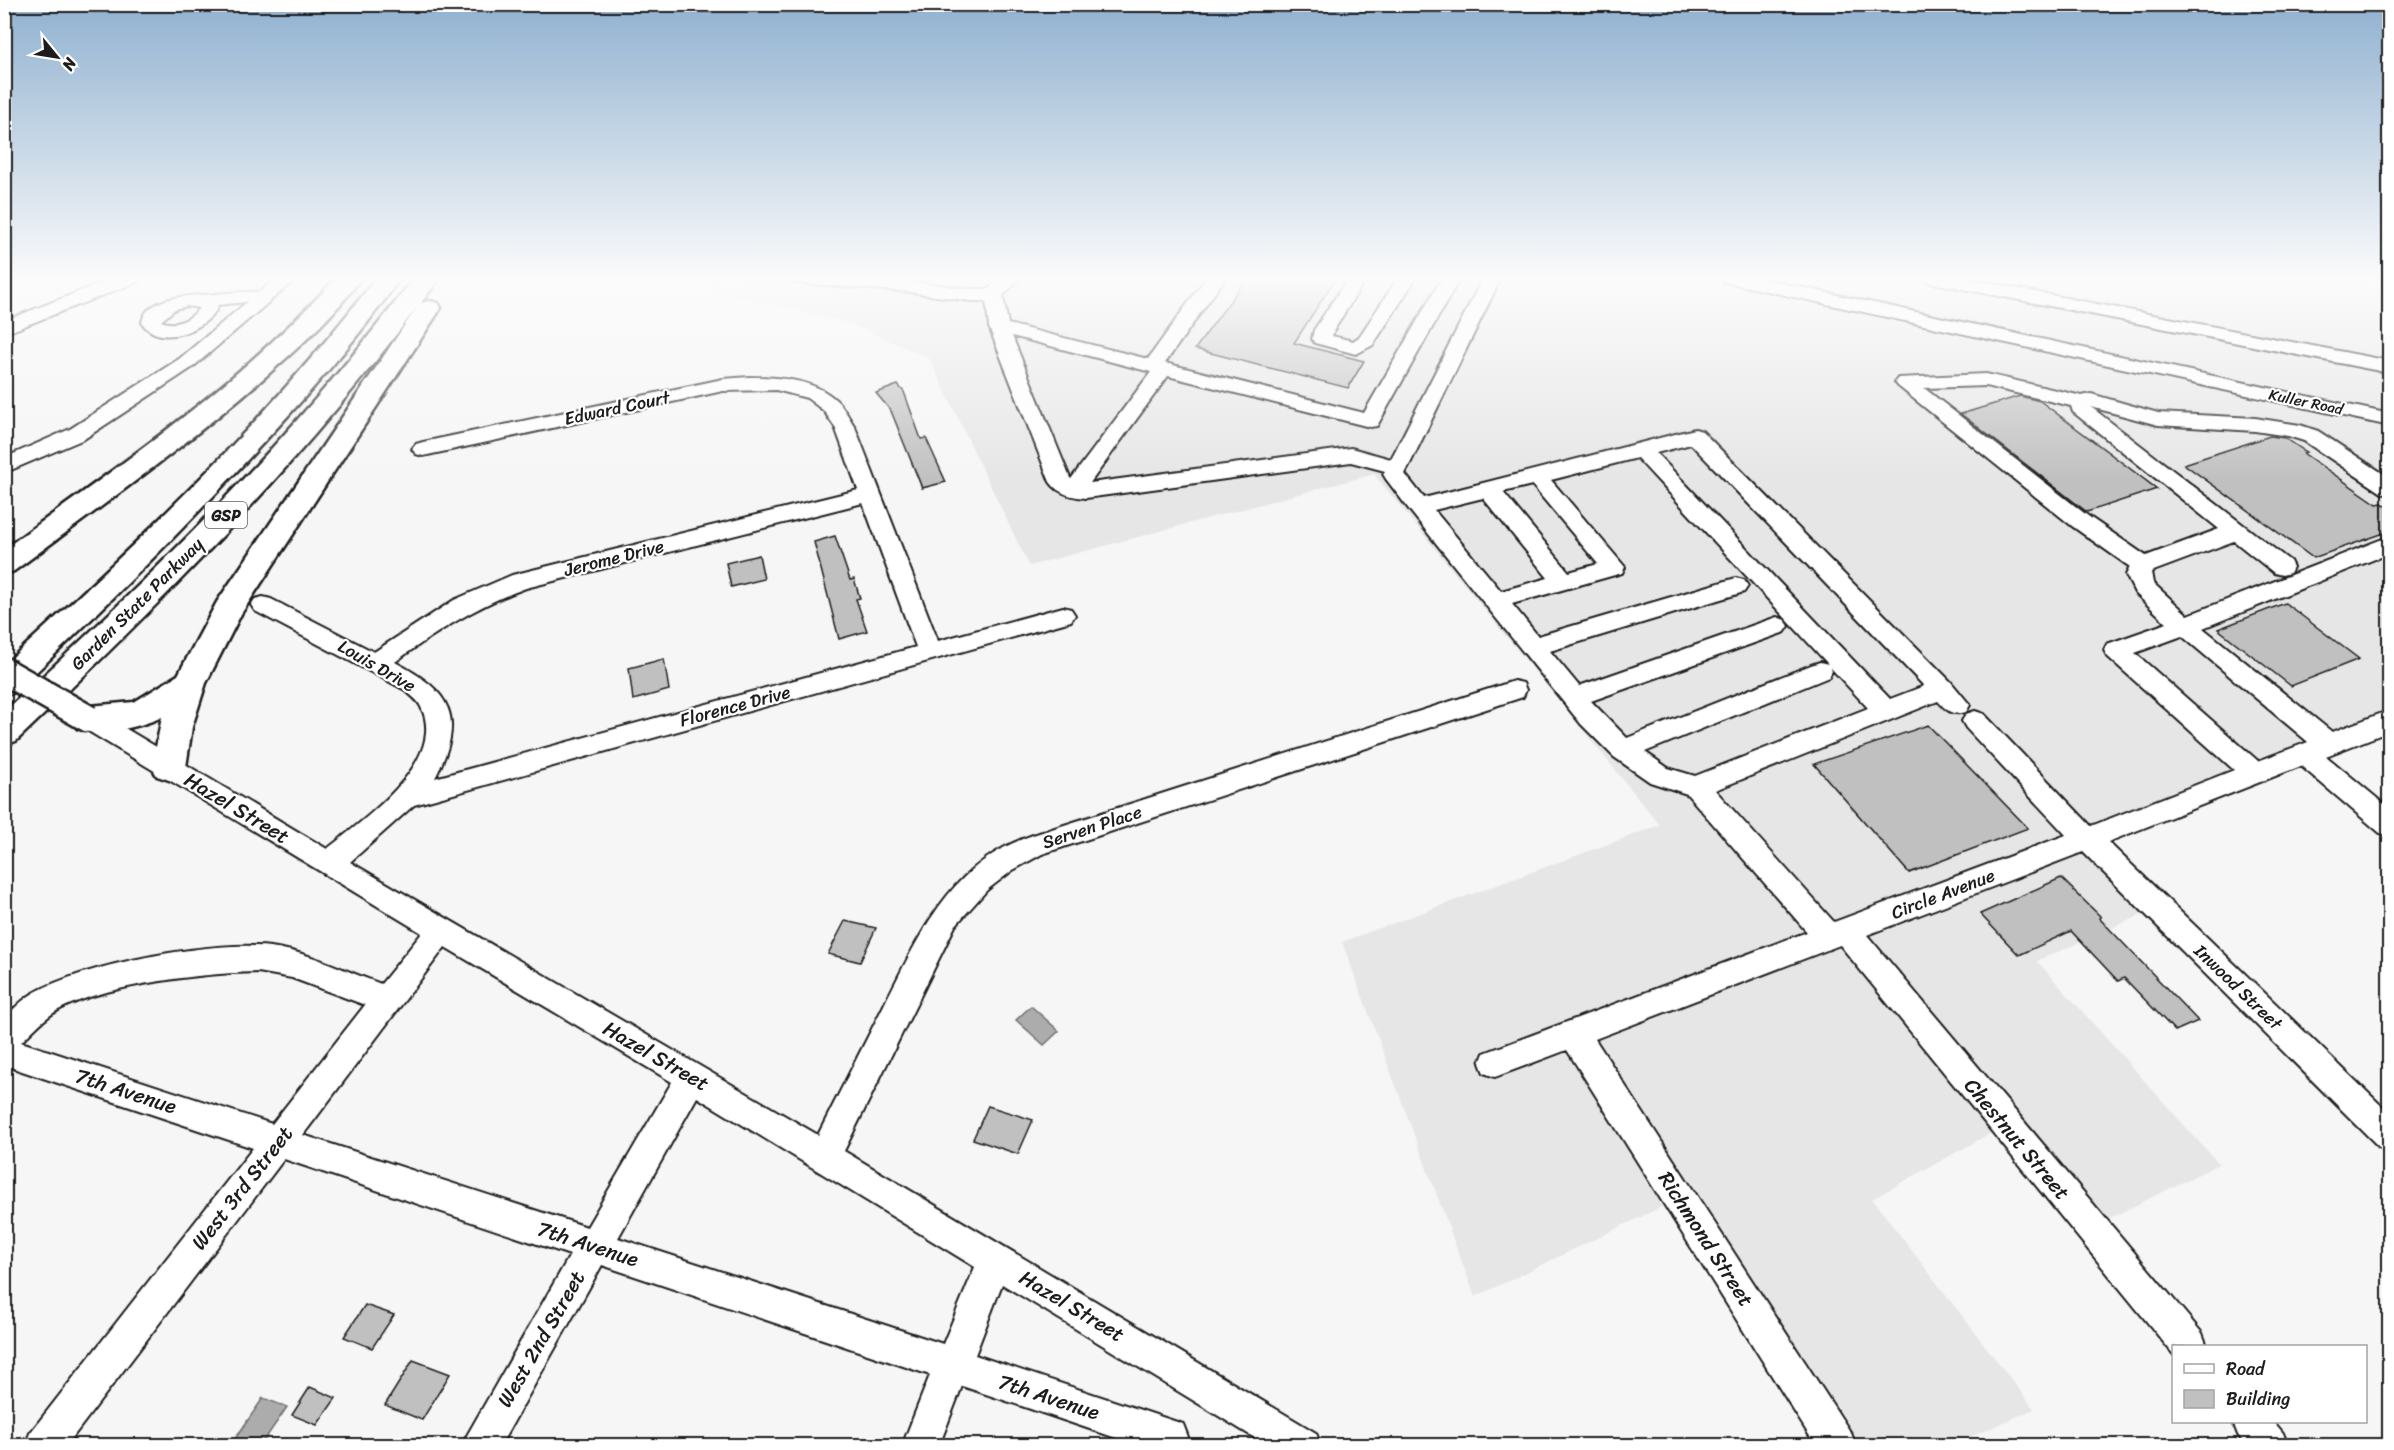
<svg xmlns="http://www.w3.org/2000/svg" width="2394" height="1450" font-family="Sriracha,sans-serif">
  <style>
    .built { fill: #e6e6e6 }
    .water { fill: #acacac; stroke: #727272; stroke-width: 1.5 }
    .building { fill: #c0c0c0; stroke: #1c1c1c; stroke-width: 1.5 }
    .lines { fill: none; stroke-linecap: round; stroke-linejoin: round }
    .minor-casing { stroke: #1c1c1c; stroke-width: 4 }
    .highway-casing { stroke: #1c1c1c; stroke-width: 5 }
    .minor { fill: #fff; fill-rule: evenodd }
    .highway { fill: #fff; fill-rule: evenodd }
    .minor-bridge-casing { stroke: #1c1c1c; stroke-width: 31; stroke-linecap: butt }
    .minor-bridge { stroke: #fff; stroke-width: 26 }
    .labels { text-anchor: middle; stroke-width: 4.5; stroke-linejoin: round; paint-order: stroke }
    .far-street-label { font-size: 15px; fill: #1c1c1c; stroke: #fff }
    .shield { fill: #fff; stroke: #606060; stroke-width: 1.5 }
    .shield-label { font-size: 16px; font-weight: bold; fill: #1c1c1c }
    .street-label { font-size: 18px; fill: #1c1c1c; stroke: #fff }
    .near-street-label { font-size: 21px; fill: #1c1c1c; stroke: #fff }
  </style>
  <rect width="100%" height="100%" fill="#f6f6f6"/>
  <filter id="ink" filterUnits="userSpaceOnUse"><feTurbulence type="fractalNoise" baseFrequency=".0167" numOctaves="2"/><feDisplacementMap in="SourceGraphic" scale="12" xChannelSelector="R" yChannelSelector="G"/><feConvolveMatrix kernelMatrix="1 2 1 2 8 2 1 2 1" color-interpolation-filters="sRGB"/></filter>
  <g filter="url(#ink)">
    <!-- built -->
    <path class="built" d="M668,278H2359L2389,286V722L2088,838L2155,909L2037,961L2219,1164L2090,1228L2004,1126L1872,1199L2034,1409L1952,1445H1841L1682,1197L1475,1297L1342,942L1660,825L1374,474L1029,566L929,358L851,324Z"/>
    <!-- water -->
    <g class="water">
      <path d="M1031,1006L1059,1031L1044,1045L1016,1020Z"/>
      <path d="M263,1398L287,1407L261,1445H231Z"/>
    </g>
    <!-- building -->
    <g class="building">
      <path d="M1247,278H1336L1294,343L1364,361L1348,388L1195,349Z"/>
      <path d="M898,385L904,392L921,439L926,438L946,482L922,488L891,411L876,393Z"/>
      <path d="M2020,396L2040,401L2157,489L2087,512L1961,414Z"/>
      <path d="M2270,436L2285,438L2306,452L2303,453L2377,504L2382,503L2390,508V531L2313,558L2184,464Z"/>
      <path d="M835,536L850,580L854,579L860,598L856,599L867,631L839,639L814,542Z"/>
      <path d="M759,555L764,579L731,587L726,563Z"/>
      <path d="M2285,603L2359,659L2291,686L2218,629Z"/>
      <path d="M664,659L669,690L633,700L629,668Z"/>
      <path d="M1928,725L2028,828L1909,873L1814,764Z"/>
      <path d="M2061,878L2101,917L2099,918L2198,1021L2175,1031L2124,978L2118,981L2071,931L2019,955L1980,914Z"/>
      <path d="M845,921L876,928L860,962L828,954Z"/>
      <path d="M988,1106L1033,1120L1018,1154L973,1139Z"/>
      <path d="M365,1305L394,1315L372,1348L344,1337Z"/>
      <path d="M413,1360L450,1374L422,1420L385,1405Z"/>
      <path d="M310,1387L336,1398L317,1425L292,1415Z"/>
    </g>
    <g class="lines">
      <defs>
        <g id="minor">
          <path d="M114,278H140L137,282L4,334V321Z"/>
          <path d="M276,278H297L193,367L84,439L4,473V458L70,429L179,359L247,302L217,305L218,307C206,330 160,349 142,323C145,298 184,296 203,295C222,294 240,291 260,292ZM187,306L199,308C191,320 175,327 161,321L175,309Z"/>
          <path d="M790,278H881L970,289H989L1000,278H1020L1003,296L1008,324L1148,359L1206,278H1225L1165,363L1364,413L1442,278H1460L1377,426L1370,427L1168,376L1090,483L1351,448L1391,459L1483,278H1501L1405,474L1424,498L1695,429L1702,431L1951,682L1970,705L1966,712C1952,716 1947,711 1938,701L1715,790L1834,922L2066,835L1966,728L1962,721L1966,714L1975,711L1984,714L2091,826L2234,770L2107,656L2104,650L2107,644L2167,623L2135,593L2126,575L2130,567L2072,526L1898,386L1895,382L1898,378L1986,374L2082,396L2091,394L2158,413L2255,418L2300,425L2318,431L2390,478V495L2382,493L2304,441L2288,436L2255,431L2158,425L2091,407L2290,561L2293,567L2290,573L2282,575L2274,573L2234,541L2151,572L2153,583L2188,615L2390,536V553L2203,628L2332,732L2390,710V731L2326,756L2390,809V836L2380,833L2301,766L2108,842L2390,1114V1151L2379,1147L2083,852L1867,935L2202,1333L2207,1346H2174V1355L1840,945L1595,1039L1851,1433L1856,1446H1816L1567,1050L1495,1077L1484,1073L1480,1063L1484,1053L1807,932L1687,794L1650,782L1614,757L1581,724L1411,512L1386,479L1383,474L1385,471L1351,462L1086,498C1072,497 1058,494 1050,482L989,327L986,301H970L910,292L799,283L793,282ZM1012,336L1151,372L1071,479L1070,478ZM1986,386L2071,406L2073,412L2219,529L2146,556L2088,516L1924,388ZM1691,444L1924,686L1890,699L1656,453ZM1637,458L1828,664L1820,662L1811,665L1627,738L1591,701L1785,632L1789,626L1785,620L1777,617L1579,686L1550,651L1744,592L1748,586L1744,580L1736,578L1538,636L1512,604L1622,573L1625,567L1551,480ZM1532,485L1598,564L1569,572L1503,492ZM1483,498L1548,578L1501,591L1434,510ZM2182,636L2308,742L2258,761L2135,653ZM1830,667L1868,708L1695,776L1668,768L1645,752L1829,677L1832,671Z"/>
          <path d="M1348,278H1366L1334,330L1332,336L1353,341L1359,337L1398,278H1416L1373,345L1356,354L1315,343L1312,339L1314,330Z"/>
          <path d="M1721,278H1758L2390,414V426L1730,283L1724,282Z"/>
          <path d="M1924,278H1963L2390,361V373L1933,283L1927,282Z"/>
          <path d="M749,377C777,377 814,379 836,400C844,407 849,418 855,427L938,641L1063,607L1071,609L1075,615L1071,621L414,805L350,862L818,1135C840,1092 862,1048 884,1005C921,933 950,863 1033,835L1514,681L1523,683L1526,690L1523,697L1042,854L1013,870L987,890L955,926L844,1151L1316,1433L1321,1446H1268L1002,1284L975,1355L1183,1424L1188,1437L1185,1446H1140L962,1386L939,1446H902L930,1375L602,1265L500,1446H461L570,1255L284,1159L66,1446H25L30,1433L253,1148L4,1065V1018C13,1010 22,1000 32,994C84,964 219,938 277,948C313,954 348,972 381,984L422,933L80,726L76,719L80,712L89,709L98,712L327,849C363,820 448,761 421,707C418,700 410,695 405,690L255,611L251,605L255,599L263,597L271,599L374,652L454,600L512,575L858,490L835,427L824,411L807,398L776,390L723,391L423,456L416,454L412,449L416,444L423,442L723,379ZM863,503L916,647L435,778C466,718 452,692 395,662C436,632 478,605 526,588ZM445,947L672,1082L587,1227L303,1135ZM258,972L292,978L365,1005L272,1124L21,1042C31,1033 40,1022 52,1014C96,985 205,973 258,972ZM697,1097L975,1267L943,1344L618,1238Z"/>
          <path d="M2233,1422H2274L2283,1433L2288,1446H2246L2238,1435Z"/>
        </g>
        <g id="highway">
          <path d="M336,278H361C335,315 299,347 266,376C186,446 99,508 14,571L4,574V549C120,465 238,385 336,278Z"/>
          <path d="M376,278H400C356,342 303,400 250,457C175,538 96,616 15,692L4,696V665C136,545 268,420 376,278Z"/>
          <path d="M414,278H439L421,303L429,301L438,303L441,308L241,614L206,683L192,727L186,767L181,776L169,780L157,776L152,767L162,717C137,728 104,736 77,728L73,719L77,710L89,706L134,702L178,675L217,602L417,307C299,466 159,605 16,741L4,745V712C152,577 293,438 414,278Z"/>
        </g>
      </defs>
      <!-- minor casing -->
      <use href="#minor" class="minor-casing"/>
      <!-- highway casing -->
      <use href="#highway" class="highway-casing"/>
      <!-- minor -->
      <use href="#minor" class="minor"/>
      <!-- highway -->
      <use href="#highway" class="highway"/>
      <defs>
        <path id="minor-bridge" d="M4,671L89,719"/>
      </defs>
      <!-- minor-bridge casing -->
      <use href="#minor-bridge" class="minor-bridge-casing"/>
      <!-- minor-bridge -->
      <use href="#minor-bridge" class="minor-bridge"/>
    </g>
  </g>
  <!-- sky -->
  <linearGradient id="sky" x2="0" y2="1"><stop stop-color="#90b1d0"/><stop offset="0.58" stop-color="#fbfbfb"/><stop offset="1" stop-color="#fbfbfb" stop-opacity="0"/></linearGradient>
  <rect width="2394" height="481" fill="url(#sky)"/>
  <g class="labels">
    <!-- far-street labels -->
    <g class="far-street-label">
      <text transform="translate(2306 402) rotate(12)" y="5">Kuller Road</text>
    </g>
    <!-- shield labels -->
    <rect class="shield" x="205" y="502" width="42" height="26" rx="4.5"/>
    <g class="shield-label">
      <text x="226" y="521">GSP</text>
    </g>
    <!-- street labels -->
    <g class="street-label">
      <text transform="translate(617 408) rotate(-12)" y="6">Edward Court</text>
      <text transform="translate(614 558) rotate(-14)" y="6">Jerome Drive</text>
      <text transform="translate(137 604) rotate(-45)" y="6">Garden State Parkway</text>
      <text transform="translate(377 666) rotate(30)" y="6">Louis Drive</text>
      <text transform="translate(735 706) rotate(-15)" y="6">Florence Drive</text>
      <text transform="translate(1092 827) rotate(-18)" y="6">Serven Place</text>
      <text transform="translate(1943 894) rotate(-21)" y="6">Circle Avenue</text>
      <text transform="translate(2238 987) rotate(44)" y="6">Inwood Street</text>
    </g>
    <!-- near-street labels -->
    <g class="near-street-label">
      <text transform="translate(237 808) rotate(31)" y="7">Hazel Street</text>
      <text transform="translate(656 1056) rotate(30)" y="7">Hazel Street</text>
      <text transform="translate(126 1091) rotate(18)" y="7">7th Avenue</text>
      <text transform="translate(2017 1139) rotate(50)" y="7">Chestnut Street</text>
      <text transform="translate(242 1188) rotate(-52)" y="7">West 3rd Street</text>
      <text transform="translate(1706 1239) rotate(57)" y="7">Richmond Street</text>
      <text transform="translate(588 1244) rotate(18)" y="7">7th Avenue</text>
      <text transform="translate(1072 1306) rotate(31)" y="7">Hazel Street</text>
      <text transform="translate(541 1339) rotate(-60)" y="7">West 2nd Street</text>
      <text transform="translate(1049 1397) rotate(18)" y="7">7th Avenue</text>
    </g>
  </g>
  <!-- margin -->
  <rect width="2394" height="1450" fill="none" stroke="#fff" stroke-width="24"/>
  <rect x="12" y="12" width="2370" height="1426" fill="none" stroke="#1c1c1c" stroke-width="2" filter="url(#ink)"/>
  <!-- legend -->
  <rect x="2172" y="1345" width="195" height="78" fill="#ffffff" stroke="#a4a4a4" stroke-width="1.5"/>
  <rect x="2184" y="1364" width="30" height="9" fill="#ffffff" stroke="#a4a4a4" stroke-width="1.5"/>
  <text x="2226" y="1375" font-size="18" fill="#1c1c1c">Road</text>
  <rect x="2184" y="1390" width="30" height="18" fill="#c0c0c0" stroke="#a4a4a4" stroke-width="1.5"/>
  <text x="2226" y="1405" font-size="18" fill="#1c1c1c">Building</text>
  <!-- north arrow -->
  <g transform="translate(57 57) rotate(120)" stroke="#ffffff" stroke-width="4.5" paint-order="stroke">
  <path d="M0-4.5L10 22L0 15L-10 22Z" fill="#1c1c1c"/>
  <text y="-9" font-size="16" font-weight="bold" text-anchor="middle" fill="#1c1c1c">N</text>
  </g>
</svg>
